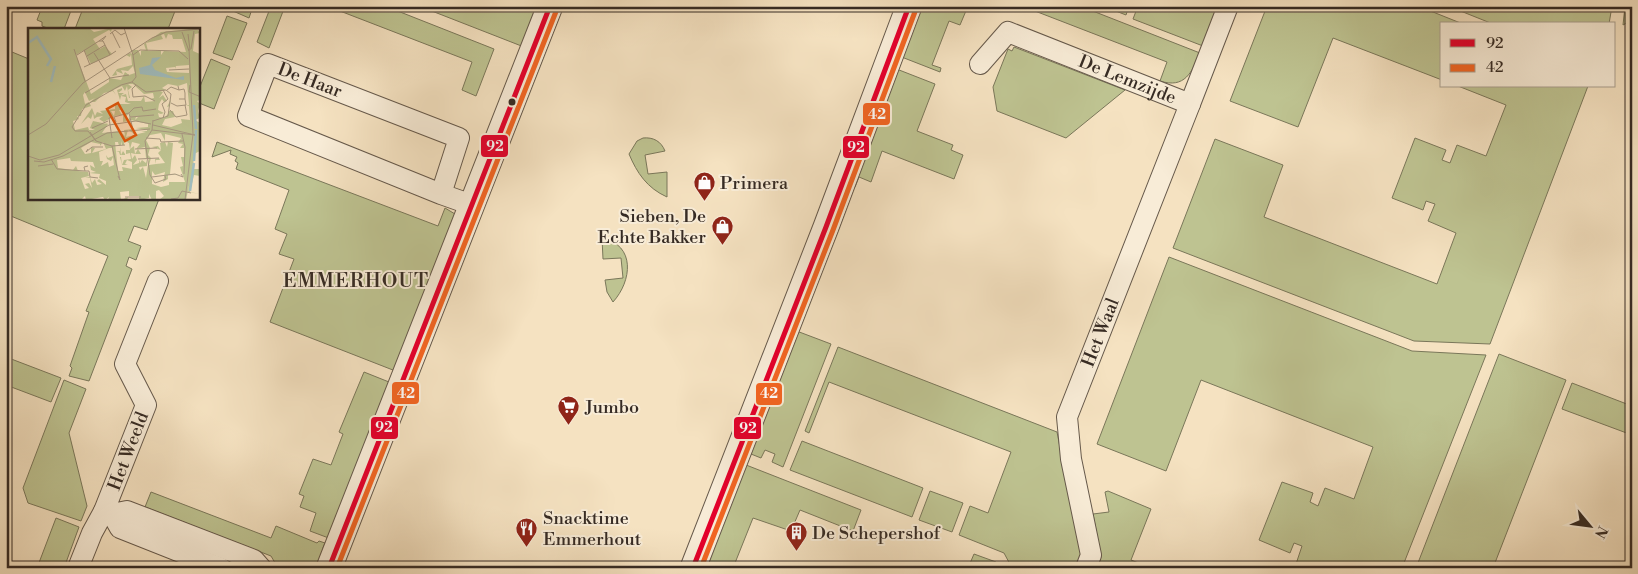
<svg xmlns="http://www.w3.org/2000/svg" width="1638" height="574" font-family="'Libre Bodoni',serif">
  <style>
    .green { fill: #bec391; stroke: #7a775a }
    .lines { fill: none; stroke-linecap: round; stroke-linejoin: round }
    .minor-casing { stroke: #66594b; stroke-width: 22 }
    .tertiary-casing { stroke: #66594b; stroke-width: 27 }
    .minor { stroke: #f8ecd7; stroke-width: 20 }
    .tertiary { stroke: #f8ecd7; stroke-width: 25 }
    .bus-1-casing { stroke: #f8ecd7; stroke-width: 9 }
    .bus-2-casing { stroke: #f8ecd7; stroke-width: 9 }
    .bus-1 { stroke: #e4002b; stroke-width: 5 }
    .bus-2 { stroke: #f26522; stroke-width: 5 }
    .bus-dot { fill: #362b24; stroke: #f8ecd7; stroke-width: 2 }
    .labels { text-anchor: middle; stroke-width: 4; stroke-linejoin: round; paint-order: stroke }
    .street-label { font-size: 18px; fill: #362b24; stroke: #f8ecd7 }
    .poi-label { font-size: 18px; fill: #362b24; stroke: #f8ecd7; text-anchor: start }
    .quarter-label { font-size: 20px; letter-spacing: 1px; fill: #362b24; stroke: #f8ecd7 }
    .inset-river { fill: none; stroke: #a0bcbd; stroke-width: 2.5 }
    .inset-road { fill: none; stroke: #a99982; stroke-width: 1 }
    .view { fill: #df570d; fill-opacity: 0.15; stroke: #df570d; stroke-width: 2.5 }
    .inset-edge { fill: none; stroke: #362b24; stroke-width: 2.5 }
    .line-badge { stroke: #f8ecd7; stroke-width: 2 }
    .badge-label { font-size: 14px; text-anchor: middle; font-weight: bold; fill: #fff }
  </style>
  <rect width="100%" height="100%" fill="#f5e2c1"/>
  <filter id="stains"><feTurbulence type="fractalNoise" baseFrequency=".004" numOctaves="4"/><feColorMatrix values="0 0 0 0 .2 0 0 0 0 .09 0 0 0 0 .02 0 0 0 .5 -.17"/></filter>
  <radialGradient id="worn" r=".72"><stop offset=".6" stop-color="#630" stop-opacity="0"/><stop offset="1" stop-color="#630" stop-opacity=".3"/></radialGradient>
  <!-- green -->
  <g class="green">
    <path d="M49,6H67L72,8L64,29H50L42,26V22L37,20L42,7L48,9Z"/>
    <path d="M84,6H177L168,29H75Z"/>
    <path d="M235,6H253L249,18L233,11Z"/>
    <path d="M271,6H285L269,48L257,42Z"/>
    <path d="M327,6H385L494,49L476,96L462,90L472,62Z"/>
    <path d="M419,6H540L524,47Z"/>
    <path d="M918,6H968L960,25L949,21L932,65L941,68L940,72L899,56Z"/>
    <path d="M1022,6H1080L1200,53C1192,72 1185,89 1160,81L1167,62Z"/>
    <path d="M1103,6H1129L1126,15Z"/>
    <path d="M1138,6H1218L1203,46L1133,19Z"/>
    <path d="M1267,6H1418L1463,24H1442V80L1333,38L1298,127L1230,101Z"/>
    <path d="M1448,6H1612L1609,24H1493Z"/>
    <path d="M1625,6H1632V20L1623,25Z"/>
    <path d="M227,16L247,23L232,60L213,53Z"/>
    <path d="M1014,47L1125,90L1066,138L997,111L993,87L1008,49L1012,51Z"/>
    <path d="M12,52L29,59V199H159L147,230L134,226L128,241L141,246L136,260L129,257L126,266L132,269L89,381L69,376L72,368L70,366L89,312L86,311L108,256L6,214V66Z"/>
    <path d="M211,59L230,67L214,109L199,103V89Z"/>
    <path d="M894,68L935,84L917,131L953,145L951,150L963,155L954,179L882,151L871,182L859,177L855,187L849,185Z"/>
    <path d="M1458,86H1588L1490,344L1414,341L1173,248L1215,139L1283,165L1264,217L1437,284L1456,233L1428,221L1435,204L1426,201L1423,210L1392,198L1415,138L1446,150L1442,160L1450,163L1457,145L1486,156L1506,105Z"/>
    <path d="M643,138C653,137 661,141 665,151L645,155L648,174L667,172V197C647,188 637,173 629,154L637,141Z"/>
    <path d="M217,142L438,226L445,208L455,214L456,219L398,372L270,322L294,259L279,254L287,234L275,229L289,190L236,169L238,163L235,161L237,157L230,154L231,150L212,157Z"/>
    <path d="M602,238C636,245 632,281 613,302L607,292L605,280L623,278L621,258L603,259Z"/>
    <path d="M1169,257L1412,351L1486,355L1402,568H1305L1296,564L1302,546L1294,543L1290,553L1259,540L1282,482L1313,493L1310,502L1318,506L1325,488L1354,499L1373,447L1201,380L1166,471L1097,444Z"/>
    <path d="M794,330L831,344L783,467L772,462L775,454L765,450L761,458L746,452Z"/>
    <path d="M838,347L1057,432L1081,555L1076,568H1012L1004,553L959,535L970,506L988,513L1011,452L829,382L809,433L805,431Z"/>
    <path d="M1499,354L1566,380L1493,568H1416Z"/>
    <path d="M6,357L61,378L51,402L6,385Z"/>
    <path d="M364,372L394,384L334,540L310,531L316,513L300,507L304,496L299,494L313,459L331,465L343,434L339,432Z"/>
    <path d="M64,380L86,389L69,433L87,506L81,521L28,503L23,488Z"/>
    <path d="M1572,383L1632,406V435L1562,409Z"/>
    <path d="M802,441L923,488L912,517L790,470Z"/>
    <path d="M741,463L861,510L853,531L800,510L791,531L753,518L733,568H701Z"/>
    <path d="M930,491L963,503L952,532L919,520Z"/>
    <path d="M1108,491L1151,509L1131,560L1151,568H1096L1101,557L1093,514L1109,512L1105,492Z"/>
    <path d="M151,492L271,538L276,526L317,543L319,541L325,543L323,548L329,551L318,568H278L271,556L145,507Z"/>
    <path d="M56,518L79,527L64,568H37Z"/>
    <path d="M974,554L996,562L998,568H968Z"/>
  </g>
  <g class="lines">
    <defs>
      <g id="minor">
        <path id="s1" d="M980,64L1008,32L1190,104L1228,6"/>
        <path d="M441,194L459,138L268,64L248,116L441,194L472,205"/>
        <path d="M158,281L125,364L146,405L104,511L112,514L127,511L254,560L261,568"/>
        <path d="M112,514L120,528L221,568"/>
        <path d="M78,568L92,533L104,511"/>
        <path id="s2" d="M1086,568L1091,555L1071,459L1067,417L1190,104"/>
      </g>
      <g id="tertiary">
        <path d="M329,568L550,6"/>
        <path d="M693,568L826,227L909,6"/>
      </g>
    </defs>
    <!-- minor casing -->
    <use href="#minor" class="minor-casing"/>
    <!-- tertiary casing -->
    <use href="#tertiary" class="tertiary-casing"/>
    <!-- minor -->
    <use href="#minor" class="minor"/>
    <!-- tertiary -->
    <use href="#tertiary" class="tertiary"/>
    <defs>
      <g id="bus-1">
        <path d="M329,568L550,6"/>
        <path d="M693,568L826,227L909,6"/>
      </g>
      <g id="bus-2">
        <path d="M337,568L557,9"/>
        <path d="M701,568L833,230L916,9"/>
      </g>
    </defs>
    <!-- bus-1 casing -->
    <use href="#bus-1" class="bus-1-casing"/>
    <!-- bus-2 casing -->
    <use href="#bus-2" class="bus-2-casing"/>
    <!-- bus-1 -->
    <use href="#bus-1" class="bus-1"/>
    <!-- bus-2 -->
    <use href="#bus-2" class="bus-2"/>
  </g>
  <!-- icons -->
  <defs>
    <symbol id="shop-pin" viewBox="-11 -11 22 30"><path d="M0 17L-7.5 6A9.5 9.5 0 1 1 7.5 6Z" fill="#8f2418" stroke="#f8ecd7"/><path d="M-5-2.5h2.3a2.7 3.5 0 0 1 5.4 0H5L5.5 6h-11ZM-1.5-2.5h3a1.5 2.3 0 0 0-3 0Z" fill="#fff"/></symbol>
    <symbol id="supermarket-pin" viewBox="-11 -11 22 30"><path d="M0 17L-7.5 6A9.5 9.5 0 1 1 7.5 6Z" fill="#8f2418" stroke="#f8ecd7"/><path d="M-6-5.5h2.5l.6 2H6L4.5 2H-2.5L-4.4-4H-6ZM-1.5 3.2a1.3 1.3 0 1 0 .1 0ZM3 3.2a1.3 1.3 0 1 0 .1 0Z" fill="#fff"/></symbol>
    <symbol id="restaurant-pin" viewBox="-11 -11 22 30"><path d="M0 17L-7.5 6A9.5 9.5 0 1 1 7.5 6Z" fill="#8f2418" stroke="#f8ecd7"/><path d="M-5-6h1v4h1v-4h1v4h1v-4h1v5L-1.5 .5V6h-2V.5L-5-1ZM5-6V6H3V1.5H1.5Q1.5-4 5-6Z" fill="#fff"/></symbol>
    <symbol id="building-pin" viewBox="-11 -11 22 30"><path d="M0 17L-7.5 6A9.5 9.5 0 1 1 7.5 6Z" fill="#8f2418" stroke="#f8ecd7"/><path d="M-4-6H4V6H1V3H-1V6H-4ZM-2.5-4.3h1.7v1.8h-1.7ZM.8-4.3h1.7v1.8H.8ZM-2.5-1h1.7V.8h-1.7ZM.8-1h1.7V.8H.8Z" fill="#fff"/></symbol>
  </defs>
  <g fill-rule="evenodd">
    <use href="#shop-pin" x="692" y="170" width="25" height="34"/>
    <use href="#shop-pin" x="710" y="214" width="25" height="34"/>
    <use href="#supermarket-pin" x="556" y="394" width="25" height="34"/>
    <use href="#restaurant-pin" x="514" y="516" width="25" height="34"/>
    <use href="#building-pin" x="784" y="520" width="25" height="34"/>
  </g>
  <!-- markers -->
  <circle class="bus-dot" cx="512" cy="102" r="4.5"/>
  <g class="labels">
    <!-- street labels -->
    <g class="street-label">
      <text transform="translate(310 80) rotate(21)" y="6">De Haar</text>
      <text dy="6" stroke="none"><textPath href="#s1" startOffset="171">De Lemzijde</textPath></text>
      <text dy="6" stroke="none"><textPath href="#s2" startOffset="245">Het Waal</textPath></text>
      <text transform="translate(128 451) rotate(-69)" y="6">Het Weeld</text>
    </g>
    <!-- poi labels -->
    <g class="poi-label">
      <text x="720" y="189">Primera</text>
      <text x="706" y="222" text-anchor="end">Sieben, De<tspan x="706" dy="21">Echte Bakker</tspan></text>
      <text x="585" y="413">Jumbo</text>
      <text x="543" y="524">Snacktime<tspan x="543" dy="21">Emmerhout</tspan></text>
      <text x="812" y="539">De Schepershof</text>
    </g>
    <!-- quarter labels -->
    <g class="quarter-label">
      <text x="356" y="287">EMMERHOUT</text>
    </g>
  </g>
  <!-- overview -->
  <g transform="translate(28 28)">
    <rect width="172" height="172" fill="#f5e2c1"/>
    <path d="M0,0H61L66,4L84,0L83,4L81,2L65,11L72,21L77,18L84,26L63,36L56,22L48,27L63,66L81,54V50L93,52L97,44L101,47L107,45L105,38L100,43L93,42L95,46L88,43L89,47L84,48L89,41L104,37L103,26L102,29L98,27L102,25L105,26L103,22H110L113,28V23L118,22L116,16L133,4L172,0L169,1L172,5L167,6L165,23L172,26V72L169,73L172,76L170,83L172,90L167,92L172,95V123L166,126L165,141H172V148L166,147L162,164L172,166L160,164L162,153L158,172H131L136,168L131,162L128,163V172H124L121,166V170L111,172V168H101V163L92,164L93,172L100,169L99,172H80L81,169L77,172L75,169L58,172L57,168L53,172H0ZM136,6L138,11L140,6L144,7L145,11H154L158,24L136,23L133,27V23H120L118,15L135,11L133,7ZM161,37V45L139,44L138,40L147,39V41L148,38ZM159,55L161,77L158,78H161L162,92L153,91L154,95L143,99L134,97L137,91L147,89L145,83H141L143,71L139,79L142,78L140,86L136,90L131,89L130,85L133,86L136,85L130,82L131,76L134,71L136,74L139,73L135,67L131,70L135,64L132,63L138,62L134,60L140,56L150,58ZM100,56H105L116,66L125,65L126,70L122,71L127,73L117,74L116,68L113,73H100L98,66L92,68L96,65H90L94,62V60L89,62L92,72L93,68L98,69L97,74L103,76H87V81L72,83L75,86L69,84L67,88L64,80L53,96L60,89L63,91L65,85L66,91L69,89L75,88L71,91L79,96L65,93L62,100L67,102H61L60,99L47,102L45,93L51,91L49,88H53L54,81L63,78L61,74L57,76L55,67L57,64L61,73L67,70L62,74H67L76,65L85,63L88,67L85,62L94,58L97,63L99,58L101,70H102L100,62L104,59ZM91,82H95V94L102,93V89L99,93L97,89L102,85V89L111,88L107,92L108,89H103V92L120,96V99L108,100L119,102V105V103H113L118,104L98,109L100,102L105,105V101L96,102L97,108L92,103L74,105L80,96L76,94L86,88L83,83H87L86,88L94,87ZM133,105L137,113V106L153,110L150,115L155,116L152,120H156V129H153L155,138L152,139L157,154H141V157L133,159L124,156V143L127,147L137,144L135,154L140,151V147L152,146H142L145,115L140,114L139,119L137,114L132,115L133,122L130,118L124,119L133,122L130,125L137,135L128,136V132H132L131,130L127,131L128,136L121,137L123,130L120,127L122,120L118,112L122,107ZM96,112L101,115L102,122H98V126L102,125L103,131L96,132L94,137L93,129H92L94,137H100L97,136L99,132L104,134V141L94,139L95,143H90L88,124H91L92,127H97V126L95,123L93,127L92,119V123L88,124L87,114H90L91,118L93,117V113L94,117H96ZM63,114L72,116V118L75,114L78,121L64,125L67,120L63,119V125L57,126L53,120ZM104,114L112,116L108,121L117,119L118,130H121L118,150L115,139L112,142L111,139L119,138V131L118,135L114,132L112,135L111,131V135L105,137L109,132L107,127L104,131L103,125L107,126H113L110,121L107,126L106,118L102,121ZM81,120H84L85,128L80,130L78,127L79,131L83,133L85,129L86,137L81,139L80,134L73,138L75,133H72L71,124ZM42,130L43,133L65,134L67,140L62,137L63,142L68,144L61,145L72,146L71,150L78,153V157L71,151L69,153L74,156L69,157L67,151L64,155L62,149L57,150V154V150H62L64,160L61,155L57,156L61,160L57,161L53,150L61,148L60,144L50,143L48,138L45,142L30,140L29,132Z" fill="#bec391" fill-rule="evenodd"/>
    <path d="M133,29L124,37L127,42L148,50L156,48V52L112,46L111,40L122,37L124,30Z" fill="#a0bcbd"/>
    <path class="inset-river" d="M0,15L9,9L23,31L19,38M23,54L27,38M166,77L168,101M166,133L168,102M162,163L166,135"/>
    <path class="inset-road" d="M96,0L105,27L108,49L104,54M84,4L92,20M154,4L161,23M82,6L87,2L93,7L97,5M160,6L162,22M74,13L78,8L71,13H75L82,27L88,23M46,21L57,53M163,21L166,3M56,22L62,37M66,25L82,50M49,27L71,13M105,27L112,22L151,23L160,31M59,28L77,17M56,39L82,27M141,42L161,41M104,54L118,64L138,62L143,66L140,88L125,93M108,57L104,61L105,69L117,68L127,73M162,57L161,64L173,69M139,62L143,59L151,62L150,58M151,62L156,61L157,65V71H151M57,65L82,50L101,47M143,75L149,78L158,77L157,71M142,82L148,89L159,87L157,77M101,85L106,80L114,79L115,83L128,81M86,89L101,85L106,106M102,89L126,87M135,90L137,84L134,76L140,71L135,62M125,92L124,102L117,113L122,147L127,155L138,151L137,148M64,100L80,93M124,102L167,107L125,97M62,104L68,113L60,103H47L44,99L58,77L93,57L104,54M154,106L157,119L156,146M0,107L18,96L55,55L124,10L138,4L173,1M84,110L81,90L86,89L88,94M118,110L132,111L133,114L155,113M68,113L84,118L97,117M84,118L92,152L90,148M60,121L58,124L64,119H75M107,121L129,120M0,128L12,132L31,127L81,97L108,93L123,96M23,131L29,141L57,143M110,131L131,130M6,133L16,134L35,128L79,105L122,101M10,138L25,136M60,138L56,139L57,143H61L62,149L70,150M124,149L147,146L155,149L153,146M97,169H113M143,171L150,170L154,163L163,165M157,172L165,106L161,21"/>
    <path class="view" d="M90,75L108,107L97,113L79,81Z"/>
    <rect width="172" height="172" class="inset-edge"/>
  </g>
  <g class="line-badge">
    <rect x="862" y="102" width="29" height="24" rx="5" fill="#f26522"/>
    <rect x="480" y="134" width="29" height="24" rx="5" fill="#e4002b"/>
    <rect x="842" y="135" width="28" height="24" rx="5" fill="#e4002b"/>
    <rect x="391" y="381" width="29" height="24" rx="5" fill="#f26522"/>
    <rect x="755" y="382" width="28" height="24" rx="5" fill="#f26522"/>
    <rect x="370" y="416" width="29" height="24" rx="5" fill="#e4002b"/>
    <rect x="733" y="416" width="29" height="24" rx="5" fill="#e4002b"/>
  </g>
  <g class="badge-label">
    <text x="877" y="119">42</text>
    <text x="495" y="151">92</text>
    <text x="856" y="152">92</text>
    <text x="406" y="398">42</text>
    <text x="769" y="398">42</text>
    <text x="384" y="432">92</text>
    <text x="748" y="433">92</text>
  </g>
  <!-- margin -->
  <rect width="1638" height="574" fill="none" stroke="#f5e2c1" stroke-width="25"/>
  <rect x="8" y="8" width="1623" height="559" fill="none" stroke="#362b24" stroke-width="2.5"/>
  <rect x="12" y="12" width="1613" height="549" fill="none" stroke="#362b24"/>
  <!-- legend -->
  <rect x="1440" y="22" width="175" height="65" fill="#f8ecd7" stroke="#aa9f8f"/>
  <rect x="1450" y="39" width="25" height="8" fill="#e4002b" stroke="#aa9f8f"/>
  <text x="1486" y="48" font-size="15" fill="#362b24">92</text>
  <rect x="1450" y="64" width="25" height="8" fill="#f26522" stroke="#aa9f8f"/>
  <text x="1486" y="72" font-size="15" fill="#362b24">42</text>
  <!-- north arrow -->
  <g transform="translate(1590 526) rotate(119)" stroke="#f8ecd7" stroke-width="4" paint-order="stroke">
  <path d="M0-4L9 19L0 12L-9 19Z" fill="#362b24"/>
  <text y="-8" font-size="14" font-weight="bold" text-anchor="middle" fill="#362b24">N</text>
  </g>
  <rect width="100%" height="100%" filter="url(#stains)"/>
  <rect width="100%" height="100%" fill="url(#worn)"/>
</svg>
